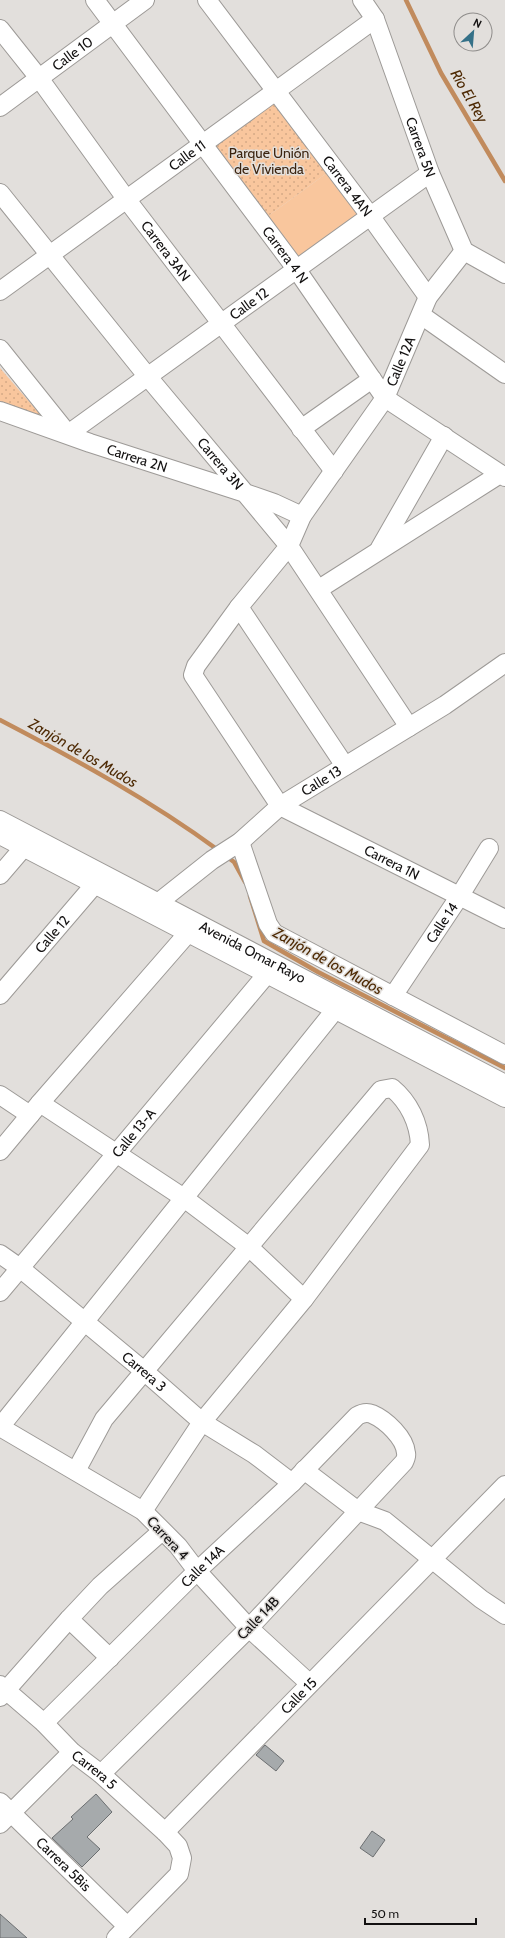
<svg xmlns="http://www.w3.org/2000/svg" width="505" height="1938" font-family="Cabin,sans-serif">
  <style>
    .grass { fill: #f9c69d }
    .park { fill: url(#park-dots) }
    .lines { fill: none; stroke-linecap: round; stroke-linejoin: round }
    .stream { stroke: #c18b5d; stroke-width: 4.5 }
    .building { fill: #a6aaac; stroke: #6c6f71 }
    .minor-casing { stroke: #9d9a97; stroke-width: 20 }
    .minor { stroke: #fff; stroke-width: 18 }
    .labels { text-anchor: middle; stroke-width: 3; stroke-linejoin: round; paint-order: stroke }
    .street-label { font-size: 14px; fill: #131111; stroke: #e2dfdc }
    .park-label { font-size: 14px; fill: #3c2410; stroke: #e2dfdc }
    .water-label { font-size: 15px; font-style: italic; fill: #4e2a04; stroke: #e2dfdc }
  </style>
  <defs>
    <pattern id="park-dots" width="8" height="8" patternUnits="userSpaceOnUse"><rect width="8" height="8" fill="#f9c69d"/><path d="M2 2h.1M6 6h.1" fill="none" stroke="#d5a986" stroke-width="1.8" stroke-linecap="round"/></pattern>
  </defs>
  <rect width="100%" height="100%" fill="#e2dfdc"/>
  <!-- grass -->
  <path class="grass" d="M327,173L359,216L297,262L264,219Z"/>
  <!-- park -->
  <g class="park">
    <path d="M272,102L327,173L264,219L210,148Z"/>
    <path d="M0,368L44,419L0,404Z"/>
  </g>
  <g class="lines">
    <!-- stream -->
    <g class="stream">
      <path d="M406,0L441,73L505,181"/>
      <path d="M0,720C75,759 150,800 218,850"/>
      <path d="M226,856L234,862L245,882"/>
      <path d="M250,896L264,941L318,972L505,1068"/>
    </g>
  </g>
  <!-- building -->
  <g class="building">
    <path d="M265,1745L284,1761L276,1771L256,1755Z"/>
    <path d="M96,1794L112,1812L87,1837L100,1849L82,1867L52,1838L73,1819L71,1817Z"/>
    <path d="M372,1831L385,1840L373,1857L360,1848Z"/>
    <path d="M0,1914L27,1938H0Z"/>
  </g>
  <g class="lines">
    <defs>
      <g id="minor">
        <path id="s1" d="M95,0L297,270L385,398L505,477"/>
        <path id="s2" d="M207,0L371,217L428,297"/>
        <path id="s3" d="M362,0L375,19L430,173L464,251L505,274"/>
        <path id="s4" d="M0,29L39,78L127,200L334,471"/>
        <path id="s5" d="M0,107L145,0"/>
        <path id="s6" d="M0,193L148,377L245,493L274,503L302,516"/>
        <path id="s7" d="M0,291L375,19"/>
        <path d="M421,315L505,374"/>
        <path d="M0,349L68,434"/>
        <path id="s8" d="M0,411L90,443L245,493L289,546L239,607L345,766"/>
        <path d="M301,429L372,379"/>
        <path id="s9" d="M68,434L430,173"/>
        <path d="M380,548L444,436"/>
        <path d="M319,589L500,474"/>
        <path id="s10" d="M239,607L196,666L193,675L280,806L505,919"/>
        <path id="s11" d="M409,727L289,546L302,516L385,398L428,297L464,251"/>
        <path id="s12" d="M0,820L505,1084"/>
        <path d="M0,835L505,1098"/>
        <path d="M240,842L268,924L274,933L505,1055"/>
        <path d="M0,875L24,847"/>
        <path id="s13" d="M155,911L159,902L212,860L240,842L280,806L445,705L505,663"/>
        <path id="s14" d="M0,995L95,884L100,875"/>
        <path id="s15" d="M393,996L459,897L489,848"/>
        <path d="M0,1095L30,1115"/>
        <path d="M40,1103L184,1198L249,1247L304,1299"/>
        <path d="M0,1151L40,1103L188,933"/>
        <path id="s16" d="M0,1254L20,1268L144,1371L202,1422L254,1454L292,1483"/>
        <path id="s17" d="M0,1292L267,974"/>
        <path d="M304,1470L358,1511L385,1521L481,1599L505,1615"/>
        <path d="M76,1471L104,1419L381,1090L392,1088C409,1102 419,1123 420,1145L304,1299L202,1422L143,1511"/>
        <path d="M69,1619L110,1658"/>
        <path d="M309,1683L249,1628L197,1571L178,1546L143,1511L0,1427L335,1010"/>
        <path id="s18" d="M0,1685L44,1723L72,1752L101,1774L165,1832L178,1846L182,1858L179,1874L116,1938"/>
        <path d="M0,1697L69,1619L100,1586L162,1531"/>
        <path id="s19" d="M44,1723L197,1571L292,1483L357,1416C362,1413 367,1412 372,1414C386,1420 405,1438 406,1453C407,1456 405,1460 404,1462L249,1628L101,1774"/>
        <path id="s20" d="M0,1802L127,1926"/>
        <path d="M0,1824L72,1752"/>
        <path id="s21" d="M165,1832L505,1485"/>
      </g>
    </defs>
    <!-- minor casing -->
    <use href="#minor" class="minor-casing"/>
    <!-- minor -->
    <use href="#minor" class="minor"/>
  </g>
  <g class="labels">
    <!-- street labels -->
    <g class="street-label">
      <text dy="5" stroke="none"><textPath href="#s5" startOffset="90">Calle 10</textPath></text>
      <text dy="5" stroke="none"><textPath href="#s3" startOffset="159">Carrera 5N</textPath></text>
      <text dy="5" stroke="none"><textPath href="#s7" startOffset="231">Calle 11</textPath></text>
      <text dy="5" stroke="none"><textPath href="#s2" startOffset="233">Carrera 4AN</textPath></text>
      <text dy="5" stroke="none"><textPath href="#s4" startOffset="277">Carrera 3AN</textPath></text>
      <text dy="5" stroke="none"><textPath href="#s1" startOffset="318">Carrera 4 N</textPath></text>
      <text dy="5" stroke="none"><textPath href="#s9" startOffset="223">Calle 12</textPath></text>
      <text dy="5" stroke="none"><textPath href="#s11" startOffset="434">Calle 12A</textPath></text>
      <text dy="5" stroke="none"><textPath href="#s8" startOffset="145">Carrera 2N</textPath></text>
      <text dy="5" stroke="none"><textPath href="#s6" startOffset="349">Carrera 3N</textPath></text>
      <text dy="5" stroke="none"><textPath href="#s13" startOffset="213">Calle 13</textPath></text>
      <text dy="5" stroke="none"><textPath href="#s10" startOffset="365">Carrera 1N</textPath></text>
      <text dy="5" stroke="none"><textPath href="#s15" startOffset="88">Calle 14</textPath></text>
      <text dy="5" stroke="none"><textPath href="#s14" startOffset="80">Calle 12</textPath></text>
      <text dy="5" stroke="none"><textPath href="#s12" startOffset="285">Avenida Omar Rayo</textPath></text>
      <text dy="5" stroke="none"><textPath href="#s17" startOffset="208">Calle 13-A</textPath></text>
      <text dy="5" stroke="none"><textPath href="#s16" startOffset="186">Carrera 3</textPath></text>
      <text transform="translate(168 1538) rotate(47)" y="5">Carrera 4</text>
      <text dy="5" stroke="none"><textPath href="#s19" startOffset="223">Calle 14A</textPath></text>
      <text transform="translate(258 1618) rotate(-46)" y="5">Calle 14B</text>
      <text dy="5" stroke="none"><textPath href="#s21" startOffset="191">Calle 15</textPath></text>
      <text dy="5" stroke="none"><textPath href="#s18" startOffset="127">Carrera 5</textPath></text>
      <text dy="5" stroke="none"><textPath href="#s20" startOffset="89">Carrera 5Bis</textPath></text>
    </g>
    <!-- park labels -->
    <g class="park-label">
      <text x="269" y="158">Parque Unión<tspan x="269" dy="16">de Vivienda</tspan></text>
    </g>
    <!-- water labels -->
    <g class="water-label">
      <text transform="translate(469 96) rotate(60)" y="5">Río El Rey</text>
      <text transform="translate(83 753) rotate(30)" y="5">Zanjón de los Mudos</text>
      <text transform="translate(328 961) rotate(29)" y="5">Zanjón de los Mudos</text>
    </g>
  </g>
  <!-- north arrow -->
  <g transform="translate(473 32) rotate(26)"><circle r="19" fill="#e2dfdc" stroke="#8f8d8b"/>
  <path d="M0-3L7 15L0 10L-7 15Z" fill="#357188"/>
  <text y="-6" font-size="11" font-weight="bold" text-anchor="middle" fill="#131111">N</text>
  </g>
  <!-- scale -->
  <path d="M365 1918v6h111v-6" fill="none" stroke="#131111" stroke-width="2"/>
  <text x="371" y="1918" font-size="12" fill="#131111" stroke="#e2dfdc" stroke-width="3" paint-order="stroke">50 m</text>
</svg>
